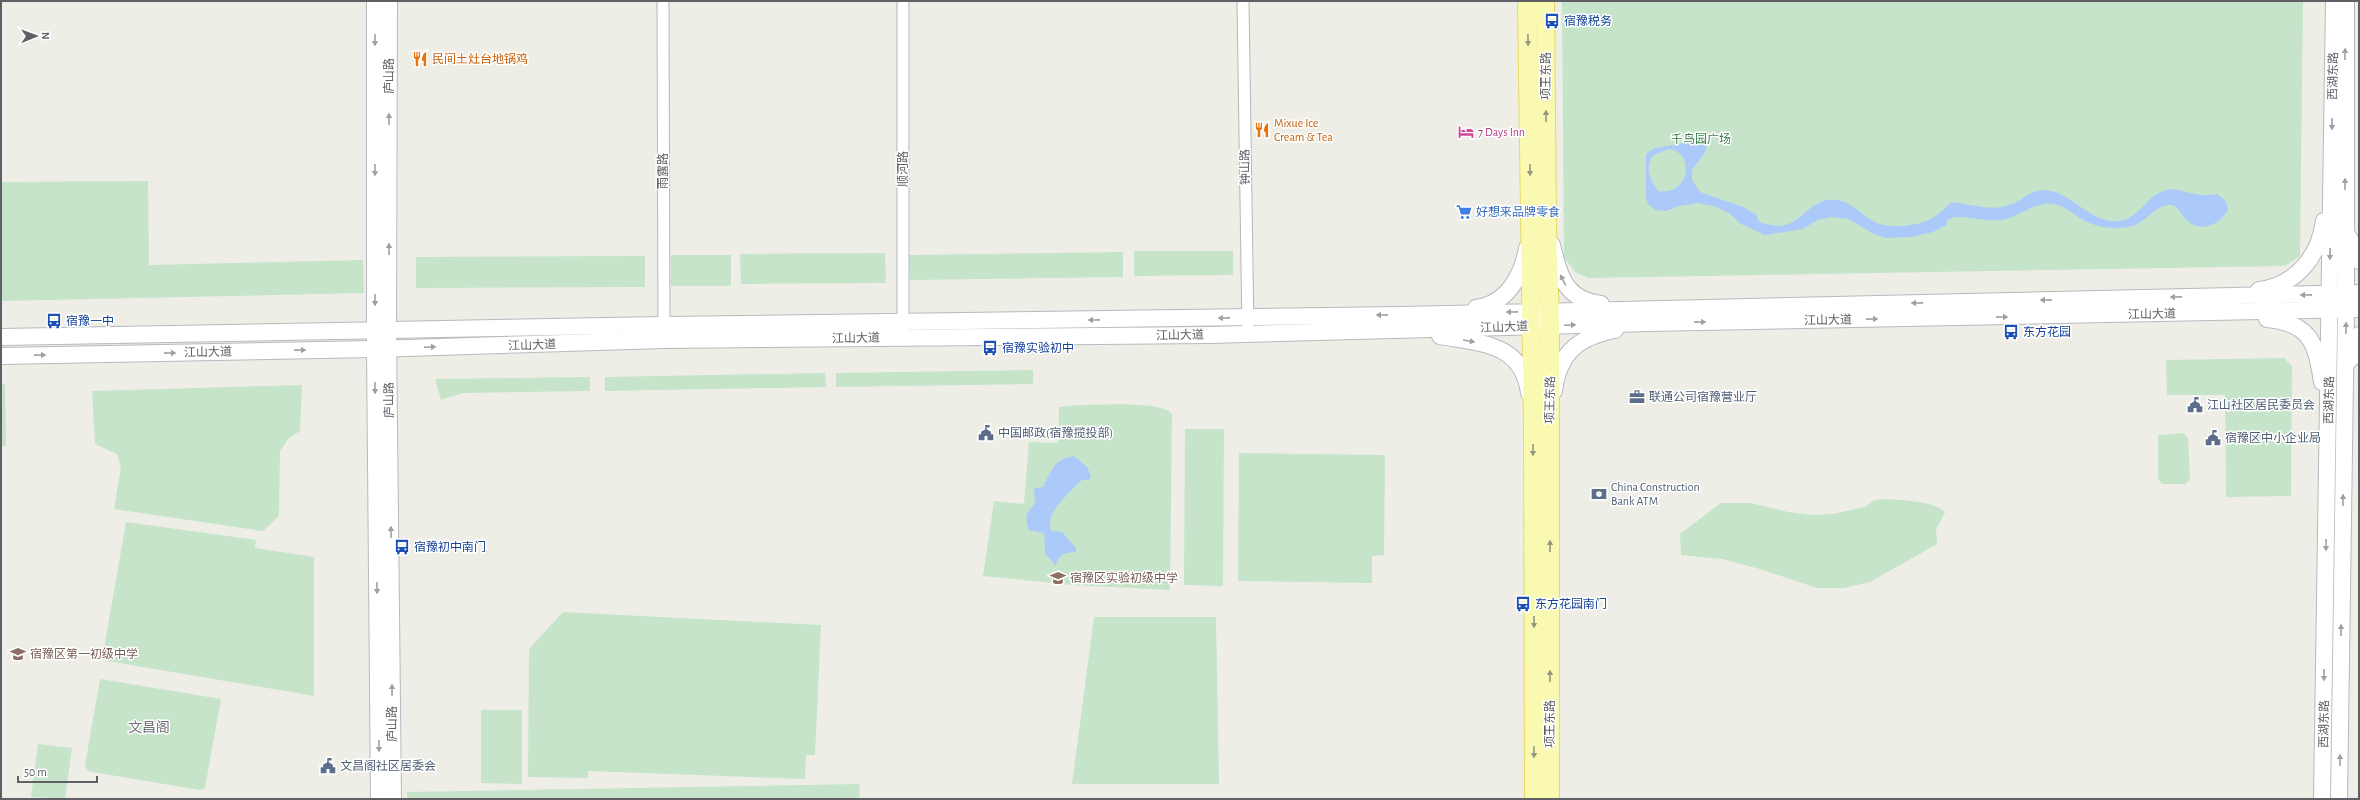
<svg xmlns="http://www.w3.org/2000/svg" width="2360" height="800" font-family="'Alegreya Sans','Noto Sans SC',sans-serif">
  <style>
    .green { fill: #c5e4ca }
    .water { fill: #accaf9; fill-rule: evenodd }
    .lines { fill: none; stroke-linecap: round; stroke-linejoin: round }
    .street-casing { stroke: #b6b7bc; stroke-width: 13 }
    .secondary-casing { stroke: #b7b9bf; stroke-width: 18 }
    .primary-casing { stroke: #e8da66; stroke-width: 20 }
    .street { stroke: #fff; stroke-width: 11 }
    .secondary { stroke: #fff; stroke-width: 16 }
    .primary { stroke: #f9f9b1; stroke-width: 18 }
    .oneway { fill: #9ea0a3 }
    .oneway2 { fill: #949680 }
    .labels { text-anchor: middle; stroke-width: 3; stroke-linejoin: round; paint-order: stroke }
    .transit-label { font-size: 12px; fill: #164399; stroke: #fff; text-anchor: start }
    .food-label { font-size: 12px; fill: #c56008; stroke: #fff; text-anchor: start }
    .street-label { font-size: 12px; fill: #5e6065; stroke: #fff }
    .hotel-label { font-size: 12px; fill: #b23c85; stroke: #fff; text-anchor: start }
    .park-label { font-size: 12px; fill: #3b804a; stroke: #fff }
    .shop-label { font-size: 12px; fill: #366cbe; stroke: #fff; text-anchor: start }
    .service-label { font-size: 12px; fill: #4e5e75; stroke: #fff; text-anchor: start }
    .education-label { font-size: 12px; fill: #785e54; stroke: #fff; text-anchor: start }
    .quarter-label { font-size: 14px; fill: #6f7277; stroke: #fff }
  </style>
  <rect width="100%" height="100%" fill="#efeee6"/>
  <!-- green -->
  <g class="green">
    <path d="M1562,1H2303L2300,256L2285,266L1588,278L1575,272L1564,257Z"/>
    <path d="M148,181L149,265L363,260L364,293L1,301V182Z"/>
    <path d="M1134,251H1233V275L1134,276Z"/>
    <path d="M1123,252V277L910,280L909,255Z"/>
    <path d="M885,253L886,283L741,284L740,254Z"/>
    <rect x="671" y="255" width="60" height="31"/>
    <path d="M645,256V287L416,288V257Z"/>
    <path d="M2284,358L2292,366L2291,496L2226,497L2225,395H2167L2166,360Z"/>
    <path d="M1033,370V384L836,387V373Z"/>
    <path d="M825,373L826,387L605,391V377Z"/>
    <path d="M590,377V391L462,393L441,400L435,379Z"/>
    <path d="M1,384H5L6,446H1Z"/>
    <path d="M302,385L300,431L288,439L280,451L279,516L263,531L114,509L121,467L117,454L95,444L92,391Z"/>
    <path d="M1078,405C1095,405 1163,400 1172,414L1170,590L1072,585L983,576L994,501L1024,504L1029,442L1058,443L1059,407Z"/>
    <path d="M1185,429H1224L1223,586L1184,585Z"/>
    <path d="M2183,433L2188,438L2190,479L2185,484H2162L2158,478V435Z"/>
    <path d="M1239,453L1385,455L1384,555L1372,556V583L1238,581Z"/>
    <path d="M1886,499C1899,500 1938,501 1945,513L1936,529L1937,544L1870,582L1844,588H1817L1760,569L1722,559L1681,555L1680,534L1721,503H1751L1788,512L1811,515L1833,514L1864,507L1875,500Z"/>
    <path d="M126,522L256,540L255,548L314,557V696L102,660Z"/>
    <path d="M563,612L821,625L815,755H806L805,779L588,771V778L528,777L529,649Z"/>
    <path d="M1094,617H1216L1219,784H1072Z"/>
    <path d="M100,679L221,699L205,788L199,790L87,771L85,765Z"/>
    <path d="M481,710H522V784L481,783Z"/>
    <path d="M38,744L72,748L65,799L31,797Z"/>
    <path d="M860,784L859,799H407V792Z"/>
  </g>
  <!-- water -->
  <g class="water">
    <path d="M1695,136L1705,137C1711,153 1699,158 1692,170V180L1700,192L1743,207L1756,214L1759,222C1800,236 1799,206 1828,200C1847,196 1862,216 1877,223C1892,229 1917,226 1931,219C1939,215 1945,207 1952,202C1970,204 1989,211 2006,206C2023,202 2032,186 2051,191C2075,196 2092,224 2119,221C2140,218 2147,195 2166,190C2177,187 2191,195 2202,195C2207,196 2212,194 2217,194L2226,201L2228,210C2219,225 2201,234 2186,219C2180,214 2179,204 2169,205C2153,206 2146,224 2128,227C2115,230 2095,227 2083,220C2074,215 2065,206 2054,204C2036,201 2022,215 2006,219C1990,223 1971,216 1955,217L1947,220L1946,225L1933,232L1911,237L1885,238L1872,233L1849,219L1832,217L1818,220L1802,229L1765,235L1741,224L1729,213L1713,206L1697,203L1679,206L1666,211L1655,210L1648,204L1646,197V154C1659,142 1678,150 1695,136ZM1668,149C1696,151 1690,197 1658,191C1650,179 1645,170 1652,156Z"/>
    <path d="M1074,456L1087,467L1091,476L1089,480H1082C1072,490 1041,516 1052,531L1062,532L1076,548V552C1065,553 1058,553 1056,566L1045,553L1044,533L1029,530C1021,509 1034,510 1035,501C1035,496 1033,493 1035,488L1043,487C1052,470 1054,459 1074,456Z"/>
  </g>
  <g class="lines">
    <defs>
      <g id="street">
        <path d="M663,1L664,332"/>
        <path d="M903,1V328"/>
        <path d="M1243,1L1248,333"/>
      </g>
      <g id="secondary">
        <path d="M375,1V349L379,799"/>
        <path d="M389,1L388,330L393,799"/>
        <path d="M2349,237L2359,261"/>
        <path d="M1552,245C1560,276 1564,299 1601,304"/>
        <path d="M2259,290C2296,285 2319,257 2324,221"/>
        <path d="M1476,308C1507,304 1522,276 1527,248"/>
        <path d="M2267,319C2310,323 2316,342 2322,382"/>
        <path d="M1440,336C1480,343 1523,343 1529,393"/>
        <path d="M1,337L664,325L1401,315L2359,293"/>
        <path d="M1,356L375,349L664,340L1209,335L1650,323L2359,309"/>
        <path d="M2351,359L2359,335"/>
        <path d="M1554,391C1559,352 1579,337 1615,330"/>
        <path d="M2322,799L2334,1"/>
        <path d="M2339,799L2346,309V1"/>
      </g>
      <g id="primary">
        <path d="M1527,1L1533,428L1534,799"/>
        <path d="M1545,1L1547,225L1550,326V799"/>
      </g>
    </defs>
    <!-- street casing -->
    <use href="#street" class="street-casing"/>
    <!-- secondary casing -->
    <use href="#secondary" class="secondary-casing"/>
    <!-- primary casing -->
    <use href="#primary" class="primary-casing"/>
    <!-- street -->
    <use href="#street" class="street"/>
    <!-- secondary -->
    <use href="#secondary" class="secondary"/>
    <!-- primary -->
    <use href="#primary" class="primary"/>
  </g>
  <!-- one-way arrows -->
  <defs><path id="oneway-solid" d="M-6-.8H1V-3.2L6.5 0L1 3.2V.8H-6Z"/></defs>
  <g class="oneway">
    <use href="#oneway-solid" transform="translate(375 40) rotate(90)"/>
    <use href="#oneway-solid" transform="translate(2345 54) rotate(-89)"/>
    <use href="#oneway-solid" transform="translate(389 119) rotate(-90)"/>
    <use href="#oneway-solid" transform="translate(2332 124) rotate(91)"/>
    <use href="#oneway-solid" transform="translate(375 170) rotate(90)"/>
    <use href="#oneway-solid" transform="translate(2345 184) rotate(-90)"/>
    <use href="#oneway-solid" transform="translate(389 249) rotate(-90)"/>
    <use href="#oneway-solid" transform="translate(2330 254) rotate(91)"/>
    <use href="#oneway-solid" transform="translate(1563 280) rotate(-117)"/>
    <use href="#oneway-solid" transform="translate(2306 295) rotate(179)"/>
    <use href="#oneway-solid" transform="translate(2176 297) rotate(179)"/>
    <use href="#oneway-solid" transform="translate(375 300) rotate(90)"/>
    <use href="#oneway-solid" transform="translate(2046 300) rotate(179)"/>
    <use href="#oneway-solid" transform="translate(1917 303) rotate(179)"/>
    <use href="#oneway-solid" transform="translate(1512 312) rotate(179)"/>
    <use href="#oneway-solid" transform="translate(1382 315) rotate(179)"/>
    <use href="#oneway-solid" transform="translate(2002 317) rotate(-1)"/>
    <use href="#oneway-solid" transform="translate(1224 318) rotate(179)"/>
    <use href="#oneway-solid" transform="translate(1872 319) rotate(-1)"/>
    <use href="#oneway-solid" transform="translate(1094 320) rotate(179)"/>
    <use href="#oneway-solid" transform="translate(1700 322) rotate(-1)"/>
    <use href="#oneway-solid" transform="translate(1570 325) rotate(-2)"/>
    <use href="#oneway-solid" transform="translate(2346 328) rotate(-89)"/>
    <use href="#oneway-solid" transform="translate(1469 341) rotate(10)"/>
    <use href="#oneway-solid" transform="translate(430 347) rotate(-2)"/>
    <use href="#oneway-solid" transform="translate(300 350) rotate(-1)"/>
    <use href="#oneway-solid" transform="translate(170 353) rotate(-1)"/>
    <use href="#oneway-solid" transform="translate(40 355) rotate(-1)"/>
    <use href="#oneway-solid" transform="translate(375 388) rotate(89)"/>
    <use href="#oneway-solid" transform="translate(2343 500) rotate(-89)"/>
    <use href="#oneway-solid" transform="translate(391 532) rotate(-91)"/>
    <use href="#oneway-solid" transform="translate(2326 545) rotate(91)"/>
    <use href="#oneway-solid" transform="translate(377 588) rotate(89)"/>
    <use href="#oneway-solid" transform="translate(2341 630) rotate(-89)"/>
    <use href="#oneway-solid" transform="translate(2324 675) rotate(91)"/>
    <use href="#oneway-solid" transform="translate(392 690) rotate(-90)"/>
    <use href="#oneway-solid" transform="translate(379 746) rotate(90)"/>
    <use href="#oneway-solid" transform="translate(2340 760) rotate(-89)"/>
  </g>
  <g class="oneway2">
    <use href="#oneway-solid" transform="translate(1528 40) rotate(89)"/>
    <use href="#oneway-solid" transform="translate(1546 116) rotate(-90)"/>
    <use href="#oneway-solid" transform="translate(1530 170) rotate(89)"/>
    <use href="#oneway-solid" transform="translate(1533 450) rotate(90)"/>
    <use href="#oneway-solid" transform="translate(1550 546) rotate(-90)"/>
    <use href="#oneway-solid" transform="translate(1534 622) rotate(90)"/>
    <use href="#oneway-solid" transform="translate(1550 676) rotate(-90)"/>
    <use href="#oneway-solid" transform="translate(1534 752) rotate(90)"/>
  </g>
  <!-- icons -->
  <defs>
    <symbol id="bus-bare" viewBox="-9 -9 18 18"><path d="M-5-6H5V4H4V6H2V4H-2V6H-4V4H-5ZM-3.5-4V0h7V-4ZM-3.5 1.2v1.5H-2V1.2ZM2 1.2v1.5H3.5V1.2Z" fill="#1a4fb4" stroke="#fff" stroke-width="2.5" paint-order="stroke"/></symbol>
    <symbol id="restaurant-bare" viewBox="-9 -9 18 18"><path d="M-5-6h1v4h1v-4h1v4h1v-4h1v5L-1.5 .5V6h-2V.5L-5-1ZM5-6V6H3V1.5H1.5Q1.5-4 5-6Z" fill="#e8710a" stroke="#fff" stroke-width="2.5" paint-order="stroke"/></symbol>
    <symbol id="hotel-bare" viewBox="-9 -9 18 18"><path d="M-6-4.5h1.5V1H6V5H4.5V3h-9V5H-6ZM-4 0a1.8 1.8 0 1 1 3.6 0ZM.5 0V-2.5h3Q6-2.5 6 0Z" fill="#d1479c" stroke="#fff" stroke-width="2.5" paint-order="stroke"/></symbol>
    <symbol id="supermarket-bare" viewBox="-9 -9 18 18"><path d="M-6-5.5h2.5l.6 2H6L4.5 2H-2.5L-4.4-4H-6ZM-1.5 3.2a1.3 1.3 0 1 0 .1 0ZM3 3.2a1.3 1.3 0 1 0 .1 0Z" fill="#3f7fe0" stroke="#fff" stroke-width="2.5" paint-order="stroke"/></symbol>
    <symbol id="office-bare" viewBox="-9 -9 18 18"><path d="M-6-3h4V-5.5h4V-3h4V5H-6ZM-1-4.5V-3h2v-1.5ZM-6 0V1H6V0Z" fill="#5c6f8a" stroke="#fff" stroke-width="2.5" paint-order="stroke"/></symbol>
    <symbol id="civic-bare" viewBox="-9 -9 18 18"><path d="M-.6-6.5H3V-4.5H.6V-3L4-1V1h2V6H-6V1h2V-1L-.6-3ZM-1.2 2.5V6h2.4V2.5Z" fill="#5c6f8a" stroke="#fff" stroke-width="2.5" paint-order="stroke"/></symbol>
    <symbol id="bank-bare" viewBox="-9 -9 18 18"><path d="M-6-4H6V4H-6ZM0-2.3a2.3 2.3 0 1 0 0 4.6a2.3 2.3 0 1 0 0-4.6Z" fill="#5c6f8a" stroke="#fff" stroke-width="2.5" paint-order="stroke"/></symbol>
    <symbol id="school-bare" viewBox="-9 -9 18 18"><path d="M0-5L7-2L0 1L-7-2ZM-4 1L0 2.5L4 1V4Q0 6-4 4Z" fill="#8d6e63" stroke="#fff" stroke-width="2.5" paint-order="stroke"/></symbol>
  </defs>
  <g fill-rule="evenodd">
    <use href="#bus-bare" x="1541" y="10" width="22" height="22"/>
    <use href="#restaurant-bare" x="409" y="48" width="22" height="22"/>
    <use href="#restaurant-bare" x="1251" y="119" width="22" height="22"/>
    <use href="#hotel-bare" x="1455" y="121" width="22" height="22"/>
    <use href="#supermarket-bare" x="1453" y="201" width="22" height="22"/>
    <use href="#bus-bare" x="43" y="310" width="22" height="22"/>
    <use href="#bus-bare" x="2000" y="321" width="22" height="22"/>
    <use href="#bus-bare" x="979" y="337" width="22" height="22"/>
    <use href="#office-bare" x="1626" y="386" width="22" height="22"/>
    <use href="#civic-bare" x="2184" y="394" width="22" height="22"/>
    <use href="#civic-bare" x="975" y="422" width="22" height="22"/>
    <use href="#civic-bare" x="2202" y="427" width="22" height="22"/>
    <use href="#bank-bare" x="1588" y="483" width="22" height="22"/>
    <use href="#bus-bare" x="391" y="536" width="22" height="22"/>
    <use href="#school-bare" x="1047" y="567" width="22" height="22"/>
    <use href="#bus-bare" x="1512" y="593" width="22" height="22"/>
    <use href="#school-bare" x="7" y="643" width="22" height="22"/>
    <use href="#civic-bare" x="317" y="755" width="22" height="22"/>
  </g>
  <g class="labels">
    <!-- transit labels -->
    <g class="transit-label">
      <text x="1564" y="25">宿豫税务</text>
      <text x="66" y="325">宿豫一中</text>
      <text x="2023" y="336">东方花园</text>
      <text x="1002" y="352">宿豫实验初中</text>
      <text x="414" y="551">宿豫初中南门</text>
      <text x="1535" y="608">东方花园南门</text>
    </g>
    <!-- food labels -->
    <g class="food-label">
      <text x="432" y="63">民间土灶台地锅鸡</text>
      <text x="1274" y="127">Mixue Ice<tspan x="1274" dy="14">Cream &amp; Tea</tspan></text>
    </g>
    <!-- street labels -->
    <g class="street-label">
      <text transform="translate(389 76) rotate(-90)" y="4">庐山路</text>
      <text transform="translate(1546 76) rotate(-90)" y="4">项王东路</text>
      <text transform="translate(2333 76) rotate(-89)" y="4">西湖东路</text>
      <text transform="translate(1245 167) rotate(-91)" y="4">钟山路</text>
      <text transform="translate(903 169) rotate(-90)" y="4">顺河路</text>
      <text transform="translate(663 171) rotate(-90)" y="4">雨露路</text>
      <text transform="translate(2152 314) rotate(-1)" y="4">江山大道</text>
      <text transform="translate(1828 320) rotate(-1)" y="4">江山大道</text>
      <text transform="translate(1504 327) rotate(-2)" y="4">江山大道</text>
      <text transform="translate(1180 335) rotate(-1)" y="4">江山大道</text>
      <text transform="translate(856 338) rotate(-1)" y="4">江山大道</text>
      <text transform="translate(532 345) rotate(-2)" y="4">江山大道</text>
      <text transform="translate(208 352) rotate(-1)" y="4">江山大道</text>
      <text transform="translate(389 400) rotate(-91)" y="4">庐山路</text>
      <text transform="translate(1550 400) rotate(-89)" y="4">项王东路</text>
      <text transform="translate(2329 400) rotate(-89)" y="4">西湖东路</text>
      <text transform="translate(392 724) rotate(-90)" y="4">庐山路</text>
      <text transform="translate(1550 724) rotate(-90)" y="4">项王东路</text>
      <text transform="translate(2324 724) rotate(-89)" y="4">西湖东路</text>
    </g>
    <!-- hotel labels -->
    <g class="hotel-label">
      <text x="1478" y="136">7 Days Inn</text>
    </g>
    <!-- park labels -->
    <g class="park-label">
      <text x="1701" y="143">千鸟园广场</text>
    </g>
    <!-- shop labels -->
    <g class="shop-label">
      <text x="1476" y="216">好想来品牌零食</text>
    </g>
    <!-- service labels -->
    <g class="service-label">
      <text x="1649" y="401">联通公司宿豫营业厅</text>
      <text x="2207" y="409">江山社区居民委员会</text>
      <text x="998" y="437">中国邮政(宿豫揽投部)</text>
      <text x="2225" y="442">宿豫区中小企业局</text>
      <text x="1611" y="491">China Construction<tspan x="1611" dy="14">Bank ATM</tspan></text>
      <text x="340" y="770">文昌阁社区居委会</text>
    </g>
    <!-- education labels -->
    <g class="education-label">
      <text x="1070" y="582">宿豫区实验初级中学</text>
      <text x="30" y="658">宿豫区第一初级中学</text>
    </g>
    <!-- quarter labels -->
    <g class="quarter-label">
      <text x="149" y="732">文昌阁</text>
    </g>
  </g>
  <!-- border -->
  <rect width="2360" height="800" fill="none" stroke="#5e6065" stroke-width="4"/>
  <!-- north arrow -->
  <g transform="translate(36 36) rotate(89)" stroke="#ffffff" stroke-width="3" paint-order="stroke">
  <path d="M0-3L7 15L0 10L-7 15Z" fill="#5e6065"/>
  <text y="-6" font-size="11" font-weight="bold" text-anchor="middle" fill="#5e6065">N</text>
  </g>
  <!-- scale -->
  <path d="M18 776v6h79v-6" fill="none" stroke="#5e6065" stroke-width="2"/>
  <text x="24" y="776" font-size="12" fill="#5e6065" stroke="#ffffff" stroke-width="3" paint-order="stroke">50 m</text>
</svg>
